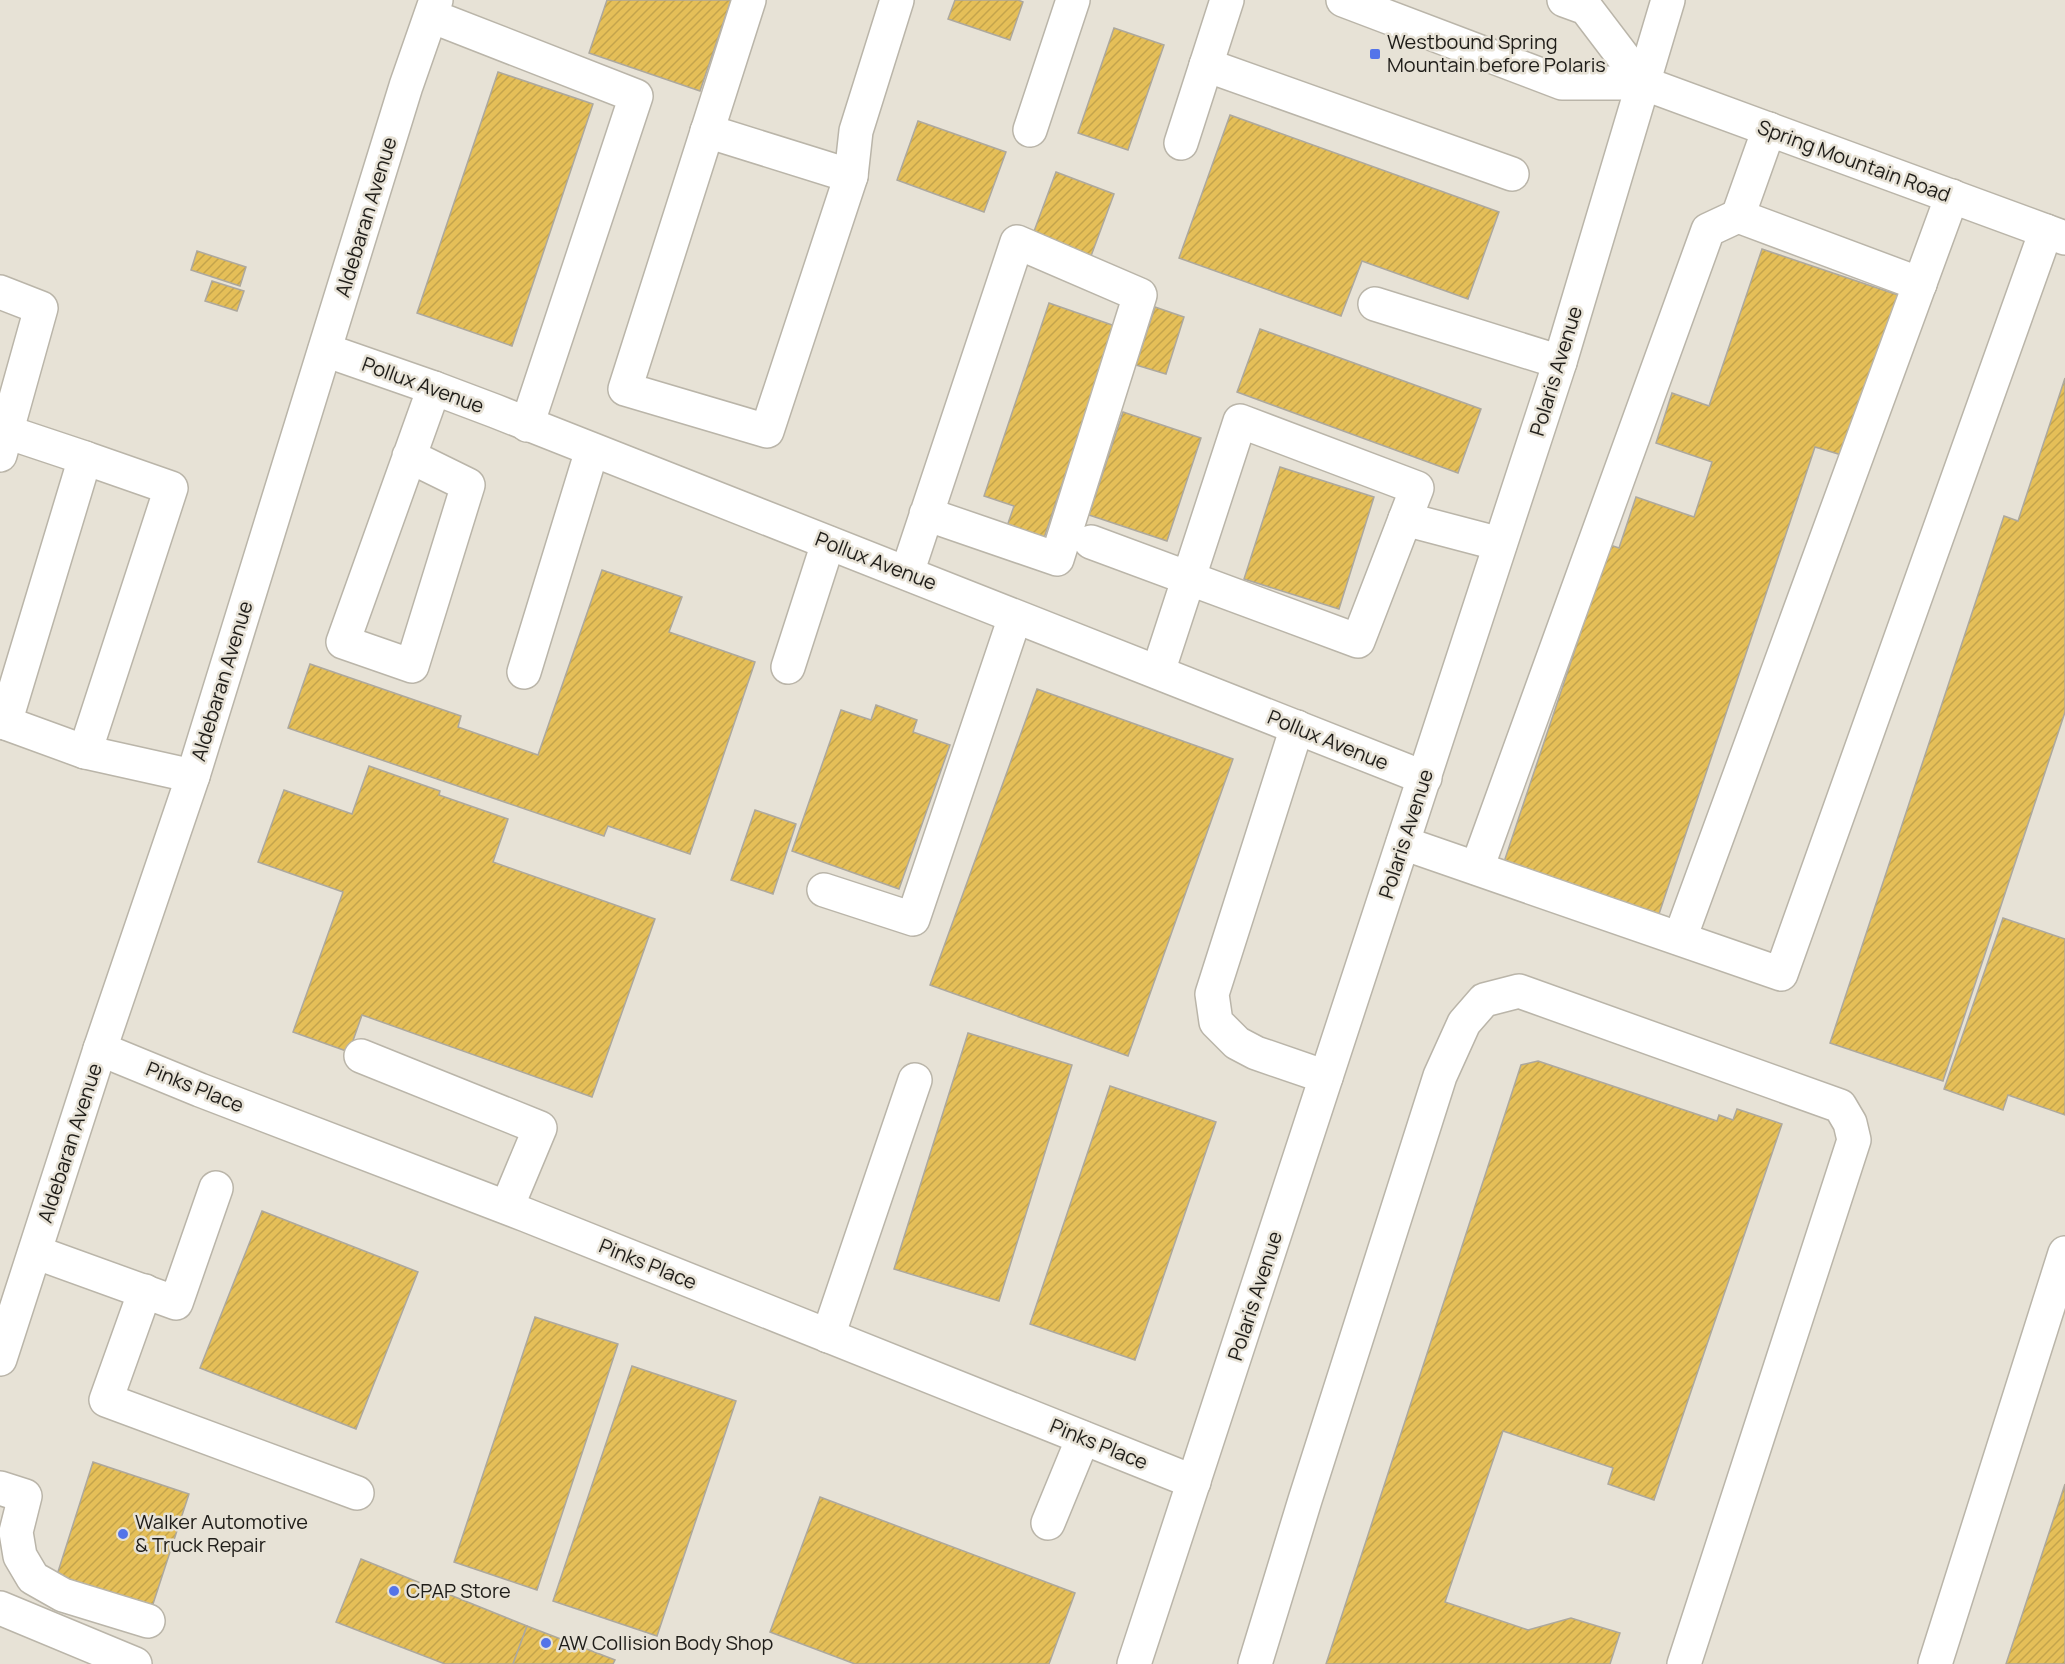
<svg xmlns="http://www.w3.org/2000/svg" width="2065" height="1664" font-family="Manrope,sans-serif">
  <style>
    .building { fill: url(#building-hatch); stroke: #ada89d; stroke-width: 1.5 }
    .lines { fill: none; stroke-linecap: round; stroke-linejoin: round }
    .minor-casing { stroke: #bab5a9; stroke-width: 36 }
    .major-casing { stroke: #bab5a9; stroke-width: 36 }
    .minor { stroke: #fff; stroke-width: 33 }
    .major { stroke: #fff; stroke-width: 33 }
    .poi-dot { fill: #5474e9; stroke: #e7e2d6; stroke-width: 2 }
    .labels { text-anchor: middle; stroke-width: 5; stroke-linejoin: round; paint-order: stroke }
    .poi-label { font-size: 20px; fill: #1f1d19; stroke: #e7e2d6; text-anchor: start }
    .street-label { font-size: 20px; fill: #1f1d19; stroke: #e7e2d6 }
  </style>
  <defs>
    <pattern id="building-hatch" width="6" height="6" patternUnits="userSpaceOnUse" patternTransform="scale(1.5)"><rect width="6" height="6" fill="#e5bf58"/><path d="M-1 1l2-2M0 6l6-6M5 7l2-2" fill="none" stroke="#c4a44c"/></pattern>
  </defs>
  <rect width="100%" height="100%" fill="#e7e2d6"/>
  <!-- building -->
  <g class="building">
    <path d="M607,0H731L700,91L589,53Z"/>
    <path d="M955,0H1018L1023,2L1010,40L948,19Z"/>
    <path d="M1114,28L1164,45L1128,150L1078,133Z"/>
    <path d="M498,72L593,104L512,346L417,313Z"/>
    <path d="M1230,115L1499,212L1468,299L1362,261L1341,316L1179,258Z"/>
    <path d="M918,121L1006,152L984,212L897,180Z"/>
    <path d="M1056,172L1114,194L1091,256L1033,234Z"/>
    <path d="M1762,249L1898,295L1845,456L1815,447L1659,914L1504,862L1610,545L1619,548L1636,497L1694,517L1712,462L1656,443L1672,393L1709,406Z"/>
    <path d="M197,251L246,267L240,286L191,270Z"/>
    <path d="M212,281L244,291L237,311L205,301Z"/>
    <path d="M1049,303L1115,326L1042,544L1005,532L1014,506L984,496Z"/>
    <path d="M1155,307L1184,317L1166,374L1136,365Z"/>
    <path d="M1260,329L1481,409L1458,473L1237,392Z"/>
    <path d="M2065,378V712L1943,1081L1830,1043L2004,516L2018,521Z"/>
    <path d="M1123,412L1201,438L1167,541L1089,515Z"/>
    <path d="M1280,467L1374,497L1339,609L1244,579Z"/>
    <path d="M602,570L682,597L669,632L755,662L690,854L608,826L604,836L288,728L310,664L461,716L458,727L538,755Z"/>
    <path d="M1037,689L1233,759L1128,1056L930,985Z"/>
    <path d="M876,705L917,720L913,732L950,745L899,889L792,851L841,710L871,720Z"/>
    <path d="M369,766L440,791L439,795L508,819L493,862L655,919L592,1097L362,1015L349,1052L293,1032L343,892L258,862L284,790L352,814Z"/>
    <path d="M755,810L796,824L773,894L731,880Z"/>
    <path d="M2003,918L2065,939V1115L2008,1095L2003,1110L1944,1089Z"/>
    <path d="M968,1033L1072,1065L999,1301L894,1269Z"/>
    <path d="M1538,1061L1717,1121L1719,1115L1733,1120L1737,1109L1782,1124L1654,1500L1608,1484L1613,1468L1503,1431L1445,1602L1528,1630L1571,1618L1620,1633L1610,1664H1326L1521,1065Z"/>
    <path d="M1110,1086L1216,1122L1135,1360L1030,1324Z"/>
    <path d="M262,1211L418,1272L356,1429L200,1368Z"/>
    <path d="M535,1317L618,1344L537,1590L454,1562Z"/>
    <path d="M632,1366L736,1401L657,1636L553,1601Z"/>
    <path d="M93,1462L189,1494L152,1607L57,1575Z"/>
    <path d="M2065,1484V1664H2006Z"/>
    <path d="M820,1497L1075,1593L1049,1664H855L770,1632Z"/>
    <path d="M361,1559L527,1626L513,1664H445L336,1622Z"/>
    <path d="M527,1626L615,1660L613,1664H513Z"/>
  </g>
  <g class="lines">
    <defs>
      <g id="minor">
        <path d="M749,0L625,389L767,431L851,176L856,131L897,0"/>
        <path d="M431,16L636,96L527,425"/>
        <path d="M1206,65L1512,174"/>
        <path d="M1030,130L1073,0"/>
        <path d="M707,131L851,176"/>
        <path d="M1181,143L1227,0"/>
        <path d="M1738,216L1769,129"/>
        <path d="M0,292L41,308L0,455"/>
        <path d="M1375,304L1560,362"/>
        <path d="M325,350L434,388L495,411L1425,778"/>
        <path d="M409,456L468,485L412,666L343,642L434,388"/>
        <path d="M85,458L171,488L85,752"/>
        <path d="M1405,519L1500,544"/>
        <path d="M1091,542L1358,641L1417,488L1240,421L1158,672"/>
        <path d="M907,573L1017,242L1140,295L1057,559L926,514"/>
        <path d="M788,667L828,543"/>
        <path d="M524,672L592,450"/>
        <path d="M0,721L85,752L193,776"/>
        <path d="M5,723L85,458L7,432"/>
        <path d="M1297,727L1212,994L1216,1022L1237,1043L1256,1053L1326,1077"/>
        <path d="M1403,843L1781,974L2046,231"/>
        <path d="M1477,868L1708,230L1738,216L1920,284"/>
        <path d="M824,890L913,919L1015,617"/>
        <path d="M1680,938L1952,196"/>
        <path d="M100,1049L200,1090L526,1215L1194,1482"/>
        <path d="M361,1056L540,1128L507,1207"/>
        <path d="M35,1252L176,1303L216,1188"/>
        <path d="M145,1291L106,1400L357,1493"/>
        <path d="M828,1336L915,1080"/>
        <path d="M0,1359L100,1049L193,776L406,86L436,0"/>
        <path d="M0,1488L25,1496L16,1532L20,1556L33,1578L63,1595L148,1621"/>
        <path d="M1048,1523L1083,1438"/>
        <path d="M0,1608L135,1664"/>
        <path d="M1134,1664L1560,362L1668,0"/>
        <path d="M1255,1664L1305,1500L1440,1076L1464,1023L1484,1000L1519,991L1840,1106L1850,1123L1854,1140L1684,1664"/>
        <path d="M1935,1664L2065,1253"/>
      </g>
      <g id="major">
        <path d="M1343,0L1562,83H1643L2065,238"/>
        <path d="M1564,0L1586,8L1643,83"/>
      </g>
    </defs>
    <!-- minor casing -->
    <use href="#minor" class="minor-casing"/>
    <!-- major casing -->
    <use href="#major" class="major-casing"/>
    <!-- minor -->
    <use href="#minor" class="minor"/>
    <!-- major -->
    <use href="#major" class="major"/>
  </g>
  <!-- markers -->
  <g class="poi-dot">
    <rect x="1369" y="48" width="12" height="12" rx="3"/>
    <circle cx="123" cy="1534" r="6"/>
    <circle cx="394" cy="1591" r="6"/>
    <circle cx="546" cy="1643" r="6"/>
  </g>
  <g class="labels">
    <!-- poi labels -->
    <g class="poi-label">
      <text x="1387" y="49">Westbound Spring<tspan x="1387" dy="23">Mountain before Polaris</tspan></text>
      <text x="135" y="1529">Walker Automotive<tspan x="135" dy="23">&amp; Truck Repair</tspan></text>
      <text x="406" y="1598">CPAP Store</text>
      <text x="558" y="1650">AW Collision Body Shop</text>
    </g>
    <!-- street labels -->
    <g class="street-label">
      <text transform="translate(1854 161) rotate(20)" y="7">Spring Mountain Road</text>
      <text transform="translate(366 217) rotate(-73)" y="7">Aldebaran Avenue</text>
      <text transform="translate(1556 371) rotate(-73)" y="7">Polaris Avenue</text>
      <text transform="translate(423 385) rotate(20)" y="7">Pollux Avenue</text>
      <text transform="translate(876 561) rotate(21)" y="7">Pollux Avenue</text>
      <text transform="translate(222 681) rotate(-73)" y="7">Aldebaran Avenue</text>
      <text transform="translate(1328 740) rotate(22)" y="7">Pollux Avenue</text>
      <text transform="translate(1406 834) rotate(-72)" y="7">Polaris Avenue</text>
      <text transform="translate(195 1087) rotate(22)" y="7">Pinks Place</text>
      <text transform="translate(70 1143) rotate(-72)" y="7">Aldebaran Avenue</text>
      <text transform="translate(648 1264) rotate(22)" y="7">Pinks Place</text>
      <text transform="translate(1255 1296) rotate(-72)" y="7">Polaris Avenue</text>
      <text transform="translate(1099 1444) rotate(22)" y="7">Pinks Place</text>
    </g>
  </g>
</svg>
